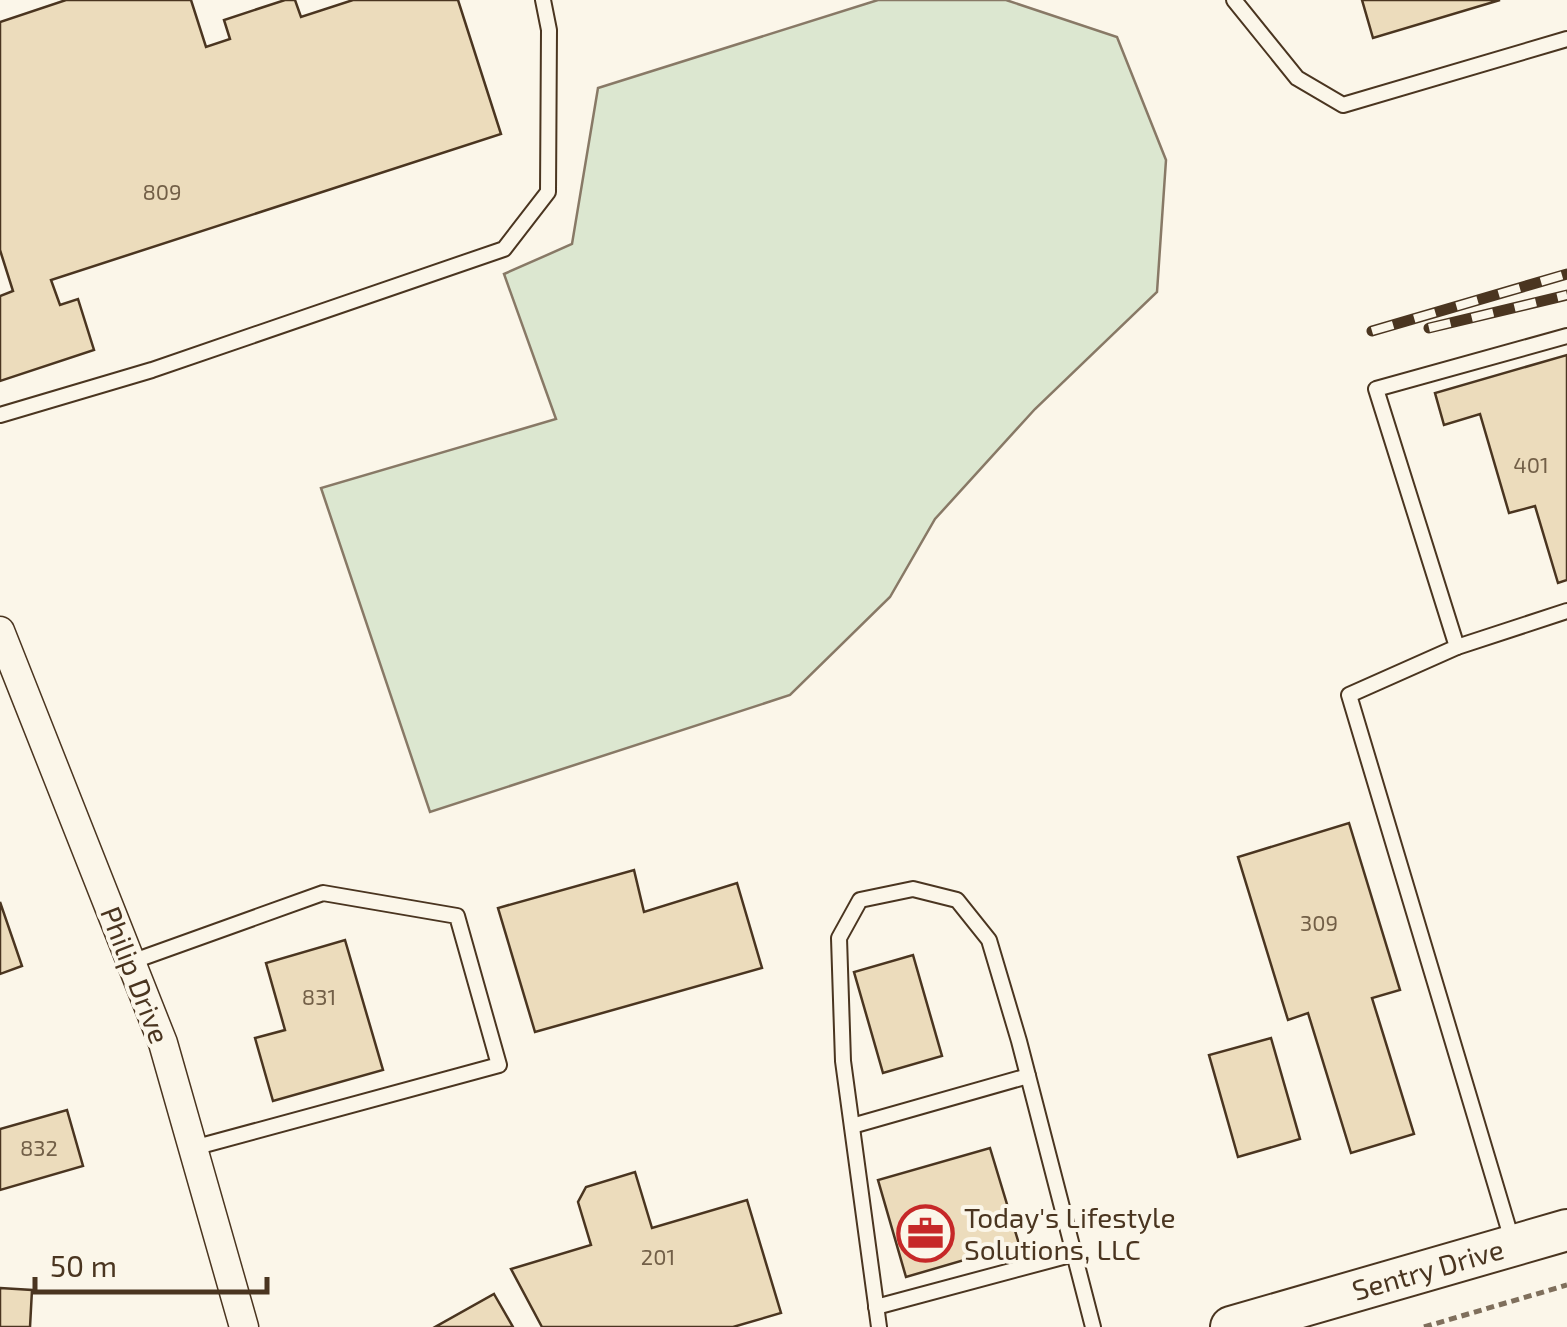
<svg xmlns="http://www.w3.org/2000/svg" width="1567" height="1327" font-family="'Exo 2',sans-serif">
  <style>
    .green { fill: #dce7d0; stroke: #887966; stroke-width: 2.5 }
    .building { fill: #ecdcbc; stroke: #4a3520; stroke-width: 2.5 }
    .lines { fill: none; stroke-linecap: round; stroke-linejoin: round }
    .lane-casing { stroke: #4a3520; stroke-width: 18 }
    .street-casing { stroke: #4a3520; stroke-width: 31 }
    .secondary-casing { stroke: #4a3520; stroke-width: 44 }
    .path { stroke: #7f6f5c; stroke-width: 5; stroke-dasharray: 8 5; stroke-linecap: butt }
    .lane { stroke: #fbf6e9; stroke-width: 14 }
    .street { stroke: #fbf6e9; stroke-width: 28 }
    .secondary { stroke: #fbf6e9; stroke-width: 40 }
    .rail-casing { stroke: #4a3520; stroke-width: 11 }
    .rail { stroke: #fbf6e9; stroke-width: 8; stroke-dasharray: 22; stroke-linecap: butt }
    .labels { text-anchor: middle; stroke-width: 8; stroke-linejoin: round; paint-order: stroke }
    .number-label { font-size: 22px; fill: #725f47 }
    .street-label { font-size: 28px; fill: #4a3520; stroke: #fbf6e9 }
    .poi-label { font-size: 28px; fill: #4a3520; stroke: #fbf6e9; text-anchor: start }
  </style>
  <rect width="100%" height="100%" fill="#fbf6e9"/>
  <!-- green -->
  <path class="green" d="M878,0H1006L1117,37L1166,160L1157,292L1035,409L935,519L890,597L790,695L430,812L321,488L556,419L504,274L572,244L598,88Z"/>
  <!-- building -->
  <g class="building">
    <path d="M66,0H191L206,47L230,39L224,20L285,0H295L301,17L353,0H458L501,134L51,280L60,305L78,299L94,350L0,381V296L13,291L0,250V22Z"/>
    <path d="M1362,0H1500L1373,38Z"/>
    <path d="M1567,355V580L1558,583L1535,506L1509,513L1480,414L1444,425L1435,393Z"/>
    <path d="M1349,823L1400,990L1372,998L1414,1134L1351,1153L1308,1013L1288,1020L1238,857Z"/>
    <path d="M634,870L644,912L737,883L762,968L535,1032L498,908Z"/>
    <path d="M0,902L22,966L0,974Z"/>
    <path d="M345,940L383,1070L273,1101L255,1038L285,1030L266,963Z"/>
    <path d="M913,955L942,1056L883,1073L854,972Z"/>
    <path d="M1271,1038L1300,1139L1238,1157L1209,1055Z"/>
    <path d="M67,1110L83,1166L0,1190V1129Z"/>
    <path d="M990,1148L1019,1244L906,1277L878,1180Z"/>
    <path d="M635,1172L652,1228L747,1200L781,1313L733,1327H542L511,1269L591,1245L578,1202L586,1187Z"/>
    <path d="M0,1288L32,1290L30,1327H0Z"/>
    <path d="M494,1294L513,1327H435Z"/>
  </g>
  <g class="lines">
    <defs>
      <g id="lane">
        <path d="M1234,0L1297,78L1343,105L1567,39"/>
        <path d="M0,415L152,370L504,249L548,192L549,30L543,0"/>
        <path d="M1457,647L1567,611"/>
        <path d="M131,962L323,893L457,916L499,1065L193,1148"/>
        <path d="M852,1126L1028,1076"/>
        <path d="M1512,1240L1349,695L1457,647L1376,389L1567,336"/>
        <path d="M876,1307L1074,1254"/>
        <path d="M879,1327L843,1061L839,938L860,900L913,889L957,900L989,940L1019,1041L1093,1327"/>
      </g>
      <path id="street" d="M0,631L163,1043L244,1327"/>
      <path id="secondary" d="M1231,1327L1567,1230"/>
    </defs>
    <!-- lane casing -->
    <use href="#lane" class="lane-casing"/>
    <!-- street casing -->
    <use href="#street" class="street-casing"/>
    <!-- secondary casing -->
    <use href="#secondary" class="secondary-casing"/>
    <!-- path -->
    <path class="path" d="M1424,1327L1567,1285"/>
    <!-- lane -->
    <use href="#lane" class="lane"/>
    <!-- street -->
    <use href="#street" class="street"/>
    <!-- secondary -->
    <use href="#secondary" class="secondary"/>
    <defs>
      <g id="rail">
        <path d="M1429,328L1567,295"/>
        <path d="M1372,331L1567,274"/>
      </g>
    </defs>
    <!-- rail casing -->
    <use href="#rail" class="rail-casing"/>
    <!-- rail -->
    <use href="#rail" class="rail"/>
  </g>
  <!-- icons -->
  <defs>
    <symbol id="office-ring" viewBox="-11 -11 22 22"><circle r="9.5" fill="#fbf6e9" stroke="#c62828" stroke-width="1.5"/><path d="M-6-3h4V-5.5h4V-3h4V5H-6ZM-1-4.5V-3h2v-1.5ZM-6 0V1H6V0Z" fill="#c62828"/></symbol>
  </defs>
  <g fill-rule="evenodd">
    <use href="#office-ring" x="894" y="1202" width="63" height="63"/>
  </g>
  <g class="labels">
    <!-- number labels -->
    <g class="number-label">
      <text x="162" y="200">809</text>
      <text x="1531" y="473">401</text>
      <text x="1319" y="931">309</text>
      <text x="319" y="1005">831</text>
      <text x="39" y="1156">832</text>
      <text x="658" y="1265">201</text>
    </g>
    <!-- street labels -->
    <g class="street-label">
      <text transform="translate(135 975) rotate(69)" y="10">Philip Drive</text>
      <text transform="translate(1428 1270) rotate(-16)" y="10">Sentry Drive</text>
    </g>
    <!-- poi labels -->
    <g class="poi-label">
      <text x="964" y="1228">Today's Lifestyle<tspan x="964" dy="32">Solutions, LLC</tspan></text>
    </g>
  </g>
  <!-- scale -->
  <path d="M35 1277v15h232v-15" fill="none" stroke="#4a3520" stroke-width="5"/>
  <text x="50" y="1277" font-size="30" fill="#4a3520" stroke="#fbf6e9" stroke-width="8" paint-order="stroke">50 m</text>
</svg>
